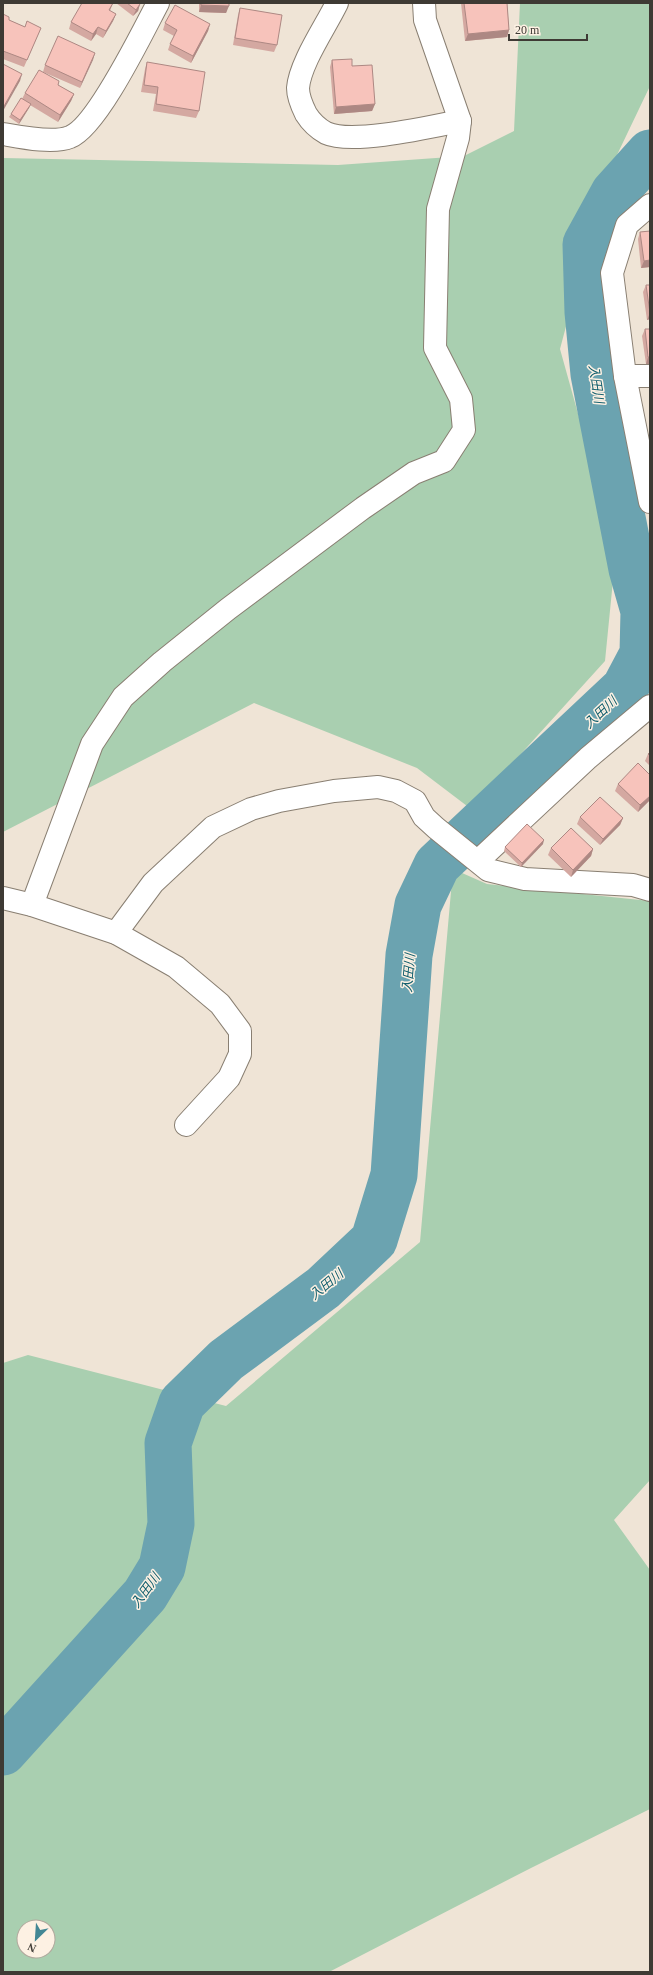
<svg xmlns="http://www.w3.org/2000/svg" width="653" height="1975" font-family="'Times New Roman','Noto Sans JP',serif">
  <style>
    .green { fill: #a9cfb0; fill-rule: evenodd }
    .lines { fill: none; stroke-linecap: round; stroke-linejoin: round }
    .river { stroke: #6ba3b0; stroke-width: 47 }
    .street-casing { stroke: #897f72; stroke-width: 24 }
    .street { stroke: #fff; stroke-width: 22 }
    .wall { fill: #d4a8a1 }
    .shaded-wall { fill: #ad8883 }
    .building { fill: #f7c3bb; stroke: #ad8883 }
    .labels { text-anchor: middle; stroke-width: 3; stroke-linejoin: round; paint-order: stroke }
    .water-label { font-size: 13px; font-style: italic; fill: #125f6e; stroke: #fdf1e3 }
  </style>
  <rect width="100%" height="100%" fill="#efe4d6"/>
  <!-- green -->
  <g class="green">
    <path d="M520,3H650V86L605,180L560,349L616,550L605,661L471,809L417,768L254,703L3,832V158L338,165L464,156L514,131Z"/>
    <path d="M453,869L487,884L650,901V1480L614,1520L650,1570V1809L531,1868L329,1972H3V1363L28,1355L226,1406L420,1242ZM24,1927H48V1951H24Z"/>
  </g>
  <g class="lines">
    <!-- river -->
    <path class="river" d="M3,1752L145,1595L162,1567L171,1524L168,1443L182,1403L226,1360L323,1288L374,1240L394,1175L409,955L418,905L437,865L625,688L643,654L644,611L632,569L594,374L588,312L586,244L614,193L650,153"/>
    <defs>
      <g id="street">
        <path d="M337,3C326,26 300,63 298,88C298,97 302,106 306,114C311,122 317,128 326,133C352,145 430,127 460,121"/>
        <path d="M3,134C20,137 53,144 70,137C97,127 143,31 158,3"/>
        <path d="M650,205L627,225L612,273L625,376L650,502"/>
        <path d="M625,376H650"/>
        <path d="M478,861L588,758L650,706"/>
        <path d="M3,898L32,905L116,933L176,967L220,1004L240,1031V1054L229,1078L186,1125"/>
        <path d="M32,905L92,744L123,697L162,662L228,609L363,508L414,473L444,461L464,430L461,399L435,348L438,209L458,138L460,121L425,20L424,3"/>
        <path d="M116,933L153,883L213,827L251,809L279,801L334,791L378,787L396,791L415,801L424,817L436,828L488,870L525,879L633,885L650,890"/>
      </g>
    </defs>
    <!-- street casing -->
    <use href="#street" class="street-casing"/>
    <!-- street -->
    <use href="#street" class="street"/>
  </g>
  <!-- wall -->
  <g class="wall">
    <path d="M113,3L110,11L116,14L113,21L103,38L96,34L91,41L69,29L71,22Z"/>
    <path d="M116,3H139L140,4L138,11L133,16Z"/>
    <path d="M199,3H229L226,13L199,12Z"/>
    <path d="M461,3H507L509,30L507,37L465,41Z"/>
    <path d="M240,8L277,45L274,52L233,45L238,15Z"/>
    <path d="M3,14L9,20L25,27L41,28L24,67L3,59Z"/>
    <path d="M165,23L210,24L208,31L191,63L168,50L170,44L174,36L163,30Z"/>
    <path d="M95,53L80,88L43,72L45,65Z"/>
    <path d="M332,60L352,66L375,104L372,111L334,114L330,67Z"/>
    <path d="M147,62L199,111L196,118L153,111L156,94L141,92L145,69Z"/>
    <path d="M58,85L74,94L71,101L58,122L30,105L29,108L19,124L9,117L11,114L22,99L25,93Z"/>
    <path d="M650,231V267L641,268L638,239L640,232Z"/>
    <path d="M646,285H650V319L647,320L643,292Z"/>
    <path d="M645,329H650V364H646L642,336Z"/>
    <path d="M650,404V415L649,407Z"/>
    <path d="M650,752V766L645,761L648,754Z"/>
    <path d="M618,784L650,800L638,812L615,791Z"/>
    <path d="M580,817L623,818L620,825L600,845L577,824Z"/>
    <path d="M543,844L521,867L504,851L505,847Z"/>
    <path d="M551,848L593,849L591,856L571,877L548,855Z"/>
  </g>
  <!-- shaded-wall -->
  <g class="shaded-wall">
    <rect x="260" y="3" width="42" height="1"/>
    <path d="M140,4L138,11L133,16L136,10Z"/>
    <path d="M201,5L229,6L226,13L199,12Z"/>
    <path d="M116,14L113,21L103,38L106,31Z"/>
    <path d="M210,24L208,31L191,63L193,56Z"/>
    <path d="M98,27L96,34L91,41L93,34Z"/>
    <path d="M509,30L507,37L465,41L468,34Z"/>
    <path d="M95,53L93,60L80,88L82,82Z"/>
    <path d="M22,74L20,81L3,111V108Z"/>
    <path d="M74,94L71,101L58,122L60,115Z"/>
    <path d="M31,104L29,108L19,124L20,120Z"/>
    <path d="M375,104L372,111L334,114L336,107Z"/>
    <path d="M650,260V267L641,268L644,261Z"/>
    <path d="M650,313V319L647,320Z"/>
    <path d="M648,357H650V364H646Z"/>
    <path d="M650,796V800L638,812L640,805Z"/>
    <path d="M623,818L620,825L600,845L603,839Z"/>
    <path d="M544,840L543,844L521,867L522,863Z"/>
    <path d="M593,849L591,856L571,877L573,870Z"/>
  </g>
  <!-- building -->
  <g class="building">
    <path d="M82,3H113L109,10L116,14L106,31L98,27L93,34L71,22Z"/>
    <path d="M127,3H139L140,4L136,10Z"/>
    <path d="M201,3H229V6L201,5Z"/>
    <path d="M464,3H507L509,30L468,34Z"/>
    <path d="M175,5L210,24L193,56L170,44L177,30L165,23Z"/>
    <path d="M240,8L282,15L277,45L235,38Z"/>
    <path d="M3,14L9,17V20L25,27L27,21L41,28L27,60L3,51Z"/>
    <path d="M58,36L95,53L82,82L45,65Z"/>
    <path d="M352,59V66L372,65L375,104L336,107L332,60Z"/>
    <path d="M147,62L205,72L199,111L156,104L158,87L144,85Z"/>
    <path d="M3,64L22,74L3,108Z"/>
    <path d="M39,70L59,81L58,85L74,94L60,115L25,93Z"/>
    <path d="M21,98L31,104L20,120L11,114Z"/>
    <path d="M650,231V260L644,261L640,232Z"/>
    <path d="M646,285H650V313Z"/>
    <path d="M645,329H650V357H648Z"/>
    <path d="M650,752V756L648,754Z"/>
    <path d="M638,763L650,775V796L640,805L618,784Z"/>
    <path d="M600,797L623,818L603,839L580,817Z"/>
    <path d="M527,824L544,840L522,863L505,847Z"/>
    <path d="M571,828L593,849L573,870L551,848Z"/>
  </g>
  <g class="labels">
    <!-- water labels -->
    <g class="water-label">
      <text transform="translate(597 384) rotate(81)" y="5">入田川</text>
      <text transform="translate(600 712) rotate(-43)" y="5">入田川</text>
      <text transform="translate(408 973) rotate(-85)" y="5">入田川</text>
      <text transform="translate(326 1284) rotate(-40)" y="5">入田川</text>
      <text transform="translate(145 1590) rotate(-54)" y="5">入田川</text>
    </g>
  </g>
  <!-- border -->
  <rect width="653" height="1975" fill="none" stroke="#3e3a34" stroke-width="8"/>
  <!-- north arrow -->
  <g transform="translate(36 1939) rotate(205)"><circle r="19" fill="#fdf1e3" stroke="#b1a89d"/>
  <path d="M0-3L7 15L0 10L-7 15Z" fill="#438794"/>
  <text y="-6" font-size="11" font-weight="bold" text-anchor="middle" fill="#3e3a34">N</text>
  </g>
  <!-- scale -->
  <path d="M509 34v6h78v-6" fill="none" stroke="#3e3a34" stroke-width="2"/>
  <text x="515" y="34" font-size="12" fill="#3e3a34" stroke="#fdf1e3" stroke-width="3" paint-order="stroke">20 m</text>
</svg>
